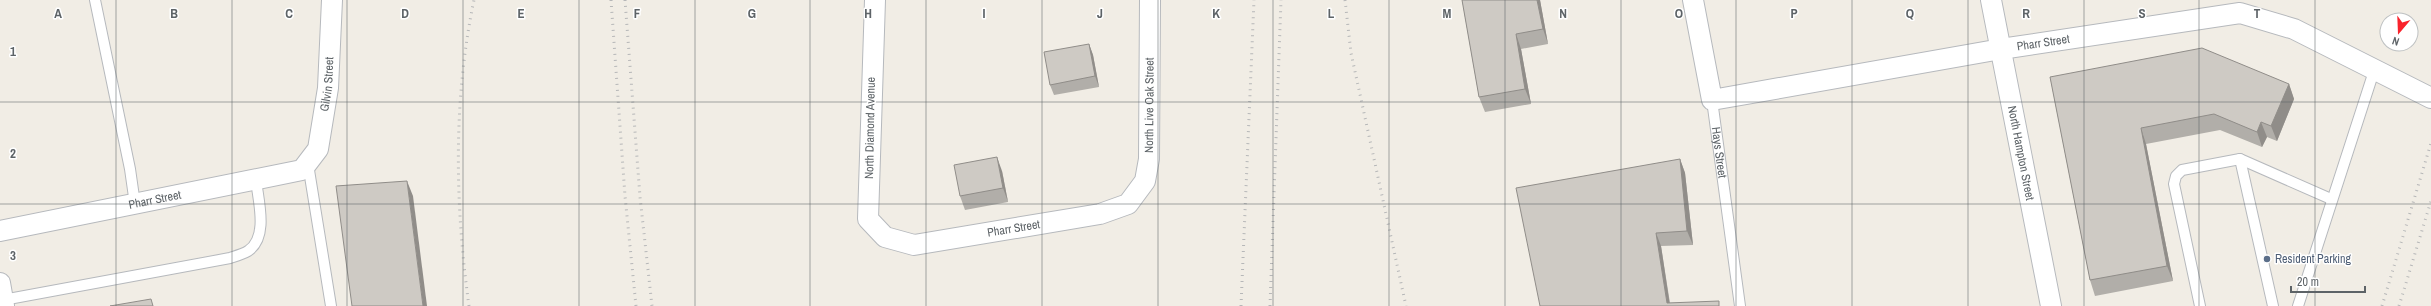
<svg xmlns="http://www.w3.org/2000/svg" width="2431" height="306" font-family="'Archivo Narrow',sans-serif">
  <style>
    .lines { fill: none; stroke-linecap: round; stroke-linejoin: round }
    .lane-casing { stroke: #b6b9bd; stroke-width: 12 }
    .street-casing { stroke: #b6b9bd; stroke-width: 22 }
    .lane { stroke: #fff; stroke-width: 10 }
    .street { stroke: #fff; stroke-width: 20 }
    .rail { stroke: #b6b7b8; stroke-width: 3; stroke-dasharray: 1 5; stroke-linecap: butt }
    .wall { fill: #b1aea9 }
    .shaded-wall { fill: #908d89 }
    .building { fill: #cecac4; stroke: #908d89 }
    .grid { fill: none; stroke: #5d6367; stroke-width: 1; stroke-opacity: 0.55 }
    .service-dot { fill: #5c6f8a; stroke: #fff; stroke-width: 1.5 }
    .labels { text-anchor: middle; stroke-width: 3; stroke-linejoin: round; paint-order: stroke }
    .street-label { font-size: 12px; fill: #5d6367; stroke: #fff }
    .service-label { font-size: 12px; fill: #4e5e75; stroke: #fff; text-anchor: start }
    .grid-label { font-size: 13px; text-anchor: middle; font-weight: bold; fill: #5d6367; stroke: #fff; stroke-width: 3; stroke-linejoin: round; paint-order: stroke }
  </style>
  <rect width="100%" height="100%" fill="#f1ede5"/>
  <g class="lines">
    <defs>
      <g id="lane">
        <path d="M95,0L130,169L135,204"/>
        <path id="s1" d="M1712,100L1740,306"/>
        <path d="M2240,159L2273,306"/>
        <path d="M308,164L331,306"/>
        <path d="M3,300L230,258C236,256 243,254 248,251C269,237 258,200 256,180"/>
        <path d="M2200,306L2174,184L2176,176L2182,170L2240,159L2331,199"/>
        <path d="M2298,306L2375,68"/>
      </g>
      <g id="street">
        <path id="s2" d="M875,0L868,219L885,237L914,245L1100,214L1128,204L1145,181L1149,159L1150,0"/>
        <path id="s3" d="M1693,0L1712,100L2001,49L2240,13L2294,29L2431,98"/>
        <path id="s4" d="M1991,0L2051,306"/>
        <path id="s5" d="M0,231L302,170L318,149L328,88L332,0"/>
        <path d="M0,283L4,306"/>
      </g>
    </defs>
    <!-- lane casing -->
    <use href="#lane" class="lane-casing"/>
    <!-- street casing -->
    <use href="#street" class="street-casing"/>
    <!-- lane -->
    <use href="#lane" class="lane"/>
    <!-- street -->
    <use href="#street" class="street"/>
    <!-- rail -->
    <g class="rail">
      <path d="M611,0L625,196L636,306"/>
      <path d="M625,0L640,197L652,306"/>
      <path d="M1345,0L1351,53L1406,306"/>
      <path d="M469,306C455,205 453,100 474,0"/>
      <path d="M1241,306L1254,0"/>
      <path d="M1270,306L1281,0"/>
      <path d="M2382,306L2431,143"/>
      <path d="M2399,306L2431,201"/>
    </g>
  </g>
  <!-- wall -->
  <g class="wall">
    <path d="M1462,0H1540L1548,44L1521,49L1531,104L1485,112L1479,97Z"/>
    <path d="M1089,44L1093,55L1099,87L1054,95L1050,85Z"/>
    <path d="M2050,77L2289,84L2294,99L2277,141L2267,137L2262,147L2220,130L2146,144L2173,281L2095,296L2090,280Z"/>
    <path d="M1680,159L1685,173L1693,245L1661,246L1670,303L1721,306H1540Z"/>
    <path d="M1002,171L1008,202L965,210L960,196Z"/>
  </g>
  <!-- shaded-wall -->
  <g class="shaded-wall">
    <path d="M1537,0H1540L1548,44L1543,29Z"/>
    <path d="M1516,34L1521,49L1531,104L1525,89Z"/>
    <path d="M1089,44L1093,55L1099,87L1095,76Z"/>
    <path d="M2289,84L2294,99L2277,141L2271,126Z"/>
    <path d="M2261,122L2267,137L2262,147L2257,132Z"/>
    <path d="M2141,128L2146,144L2173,281L2167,266Z"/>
    <path d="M997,157L1002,171L1008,202L1003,188Z"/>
    <path d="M1680,159L1685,173L1693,245L1687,231Z"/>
    <path d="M407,181L413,196L427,306H423Z"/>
    <path d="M1656,233L1661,246L1670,306L1667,303Z"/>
  </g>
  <!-- building -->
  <g class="building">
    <path d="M1462,0H1537L1543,29L1516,34L1525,89L1479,97Z"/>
    <path d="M1089,44L1095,76L1050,85L1044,52Z"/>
    <path d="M2202,48L2289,84L2271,126L2261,122L2257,132L2214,114L2141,128L2167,266L2090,280L2050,77Z"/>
    <path d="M997,157L1003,188L960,196L954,165Z"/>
    <path d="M1680,159L1687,231L1656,233L1667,303L1719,301V306H1540L1516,188Z"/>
    <path d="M407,181L423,306H352L336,186Z"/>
    <path d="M151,299L153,306H110Z"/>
  </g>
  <!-- grid -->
  <path class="grid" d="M116,0V306M232,0V306M347,0V306M463,0V306M579,0V306M695,0V306M810,0V306M926,0V306M1042,0V306M1158,0V306M1273,0V306M1389,0V306M1505,0V306M1621,0V306M1736,0V306M1852,0V306M1968,0V306M2084,0V306M2199,0V306M2315,0V306M0,102H2431M0,204H2431"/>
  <!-- markers -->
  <circle class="service-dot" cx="2267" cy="259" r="4"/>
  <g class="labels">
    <!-- street labels -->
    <g class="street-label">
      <text dy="4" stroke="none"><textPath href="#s3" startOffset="438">Pharr Street</textPath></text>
      <text dy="4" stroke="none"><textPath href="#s5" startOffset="400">Gilvin Street</textPath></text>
      <text dy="4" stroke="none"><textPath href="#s2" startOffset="597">North Live Oak Street</textPath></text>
      <text transform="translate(870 128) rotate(-89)" y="4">North Diamond Avenue</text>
      <text dy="4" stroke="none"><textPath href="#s1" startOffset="53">Hays Street</textPath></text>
      <text dy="4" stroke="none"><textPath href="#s4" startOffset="156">North Hampton Street</textPath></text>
      <text dy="4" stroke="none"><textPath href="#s5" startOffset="158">Pharr Street</textPath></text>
      <text dy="4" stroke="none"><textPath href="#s2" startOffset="375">Pharr Street</textPath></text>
    </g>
    <!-- service labels -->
    <g class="service-label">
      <text x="2275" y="263">Resident Parking</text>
    </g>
  </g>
  <g class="grid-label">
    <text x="58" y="18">A</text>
    <text x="174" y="18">B</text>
    <text x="289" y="18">C</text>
    <text x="405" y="18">D</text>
    <text x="521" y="18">E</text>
    <text x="637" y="18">F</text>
    <text x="752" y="18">G</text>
    <text x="868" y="18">H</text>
    <text x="984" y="18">I</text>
    <text x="1100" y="18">J</text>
    <text x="1216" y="18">K</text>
    <text x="1331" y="18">L</text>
    <text x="1447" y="18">M</text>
    <text x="1563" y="18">N</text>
    <text x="1679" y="18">O</text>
    <text x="1794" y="18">P</text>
    <text x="1910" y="18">Q</text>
    <text x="2026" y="18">R</text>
    <text x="2142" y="18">S</text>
    <text x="2257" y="18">T</text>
    <text x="13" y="56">1</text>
    <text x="13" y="158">2</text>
    <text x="13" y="260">3</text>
  </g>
  <!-- north arrow -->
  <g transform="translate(2399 32) rotate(199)"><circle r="19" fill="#ffffff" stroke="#bec1c2"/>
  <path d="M0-3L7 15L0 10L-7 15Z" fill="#f9232c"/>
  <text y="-6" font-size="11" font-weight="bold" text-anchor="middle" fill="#5d6367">N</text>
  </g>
  <!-- scale -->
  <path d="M2291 286v6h74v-6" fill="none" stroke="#5d6367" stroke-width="2"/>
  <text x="2297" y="286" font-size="12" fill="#5d6367" stroke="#ffffff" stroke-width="3" paint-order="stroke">20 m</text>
</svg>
